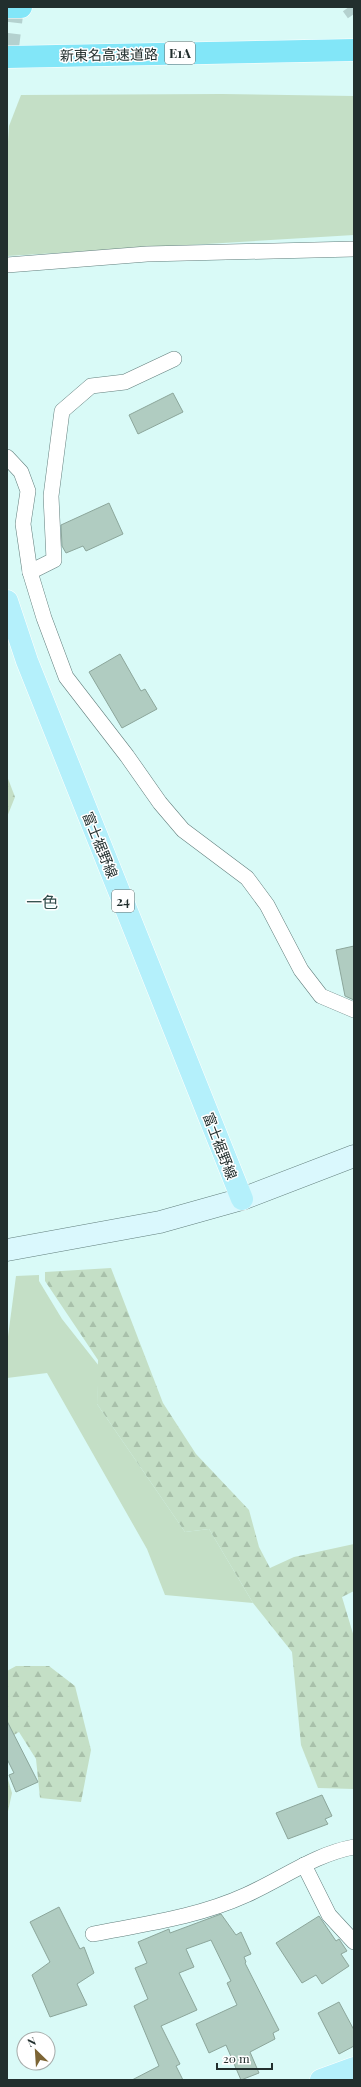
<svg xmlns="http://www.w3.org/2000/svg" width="361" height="2087" font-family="'Playfair Display','Noto Sans JP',serif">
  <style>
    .grass { fill: #c4dfc6 }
    .forest { fill: url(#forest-firs) }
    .building { fill: #b0ccc1; stroke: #8ca69b }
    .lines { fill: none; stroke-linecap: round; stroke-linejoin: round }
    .street-tunnel { stroke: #b4d1cf; stroke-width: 15; stroke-dasharray: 15 8; stroke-linecap: butt }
    .primary-tunnel { stroke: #b4d1cf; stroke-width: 22; stroke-dasharray: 22 11; stroke-linecap: butt }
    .street-casing { stroke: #627f7d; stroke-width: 16 }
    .secondary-casing { stroke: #627f7d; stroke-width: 23 }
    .primary-casing { stroke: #fff; stroke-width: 23 }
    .highway-casing { stroke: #fff; stroke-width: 23 }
    .street { stroke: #fff; stroke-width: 15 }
    .secondary { stroke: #daf8fd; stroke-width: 22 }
    .primary { stroke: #b4f0fb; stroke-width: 22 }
    .highway { stroke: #82e6f8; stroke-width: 22 }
    .labels { text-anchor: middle; stroke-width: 3; stroke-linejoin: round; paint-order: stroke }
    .shield { fill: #fff; stroke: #646d6d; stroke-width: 1 }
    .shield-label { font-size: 13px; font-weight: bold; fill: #222f2e }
    .street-label { font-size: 14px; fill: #222f2e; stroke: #fff }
    .quarter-label { font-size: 16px; fill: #304c4a; stroke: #fff }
  </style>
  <defs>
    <pattern id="forest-firs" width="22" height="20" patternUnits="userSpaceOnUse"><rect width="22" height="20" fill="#c4dfc6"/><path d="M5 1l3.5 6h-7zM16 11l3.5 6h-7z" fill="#a8c0aa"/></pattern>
  </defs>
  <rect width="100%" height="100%" fill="#d9faf7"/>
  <!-- grass -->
  <g class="grass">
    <path d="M222,94L354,96V235L7,256V157L9,126L21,95Z"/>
    <path d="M39,1275V1281L62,1319L99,1366L97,1404L185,1532L209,1529L253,1603L165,1595L147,1549L47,1373L7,1378V1344L16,1276Z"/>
  </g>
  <!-- forest -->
  <g class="forest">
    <path d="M7,776L15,797L7,817Z"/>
    <path d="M111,1268L163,1403L196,1454L249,1510L259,1547L270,1568L294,1557L354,1544V1591L342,1597L354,1637V1789L318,1788L301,1745L292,1652L253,1603L209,1529L185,1532L97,1404L98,1360L45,1281V1272Z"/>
    <path d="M16,1666H49L75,1686L91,1750L81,1802L40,1798L36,1759L19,1732L7,1739V1671Z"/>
    <path d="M7,1776L12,1793L7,1816Z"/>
  </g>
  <!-- building -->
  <g class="building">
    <path d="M173,393L183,412L138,434L129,415Z"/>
    <path d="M109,503L123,534L86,551L83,546L66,553L62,546L61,525Z"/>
    <path d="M120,654L141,691L145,689L157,709L122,728L89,672Z"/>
    <path d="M354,946V1000L345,996L336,950Z"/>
    <path d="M7,1721L38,1782L16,1792L9,1775L14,1773L7,1759Z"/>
    <path d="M322,1795L332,1816L325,1819L328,1824L288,1839L276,1813Z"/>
    <path d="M59,1907L80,1949L84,1947L94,1973L77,1984L87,2005L50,2017L32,1975L50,1962L30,1922Z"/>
    <path d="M221,1914L236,1935L241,1932L251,1954L244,1957L246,1962L245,1963L279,2030L273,2033L275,2039L250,2052L259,2073L241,2080L226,2045L209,2053L196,2024L237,2005L227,1983L231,1981L211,1940L186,1949L194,1967L179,1973L197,2010L161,2026L180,2064L176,2066L183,2080H132L159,2066L134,2006L148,1999L135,1968L147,1963L138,1942L169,1929L170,1933Z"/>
    <path d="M319,1916L336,1941L339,1939L347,1951L341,1954L349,1966L322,1984L316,1975L302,1983L276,1943Z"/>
    <path d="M339,2002L354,2030V2046L339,2054L318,2013Z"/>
  </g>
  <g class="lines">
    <!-- street-tunnel -->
    <path class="street-tunnel" d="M349,7L354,14"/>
    <!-- primary-tunnel -->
    <path class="primary-tunnel" d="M7,55L13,7"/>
    <defs>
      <g id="street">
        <path d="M7,265L147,254L354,249"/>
        <path d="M7,457L21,472L28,491L23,524L30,572L44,618L66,677L127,756L160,803L183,830L247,878L267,905L301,970L321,996L354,1010"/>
        <path d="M30,572L54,560L51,496L62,411L91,386L125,382L174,359"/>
        <path d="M304,1865L329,1915L354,1942"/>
        <path d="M93,1934C144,1924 198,1917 246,1895C282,1879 315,1854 354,1847"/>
      </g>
      <path id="secondary" d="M7,1250L160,1222L242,1199L354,1156"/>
      <g id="primary">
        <path d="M7,601L27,661L242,1199"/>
        <path d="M321,2080L354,2068"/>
      </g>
      <g id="highway">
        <path d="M7,7H21"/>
        <path d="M7,57L354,50"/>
      </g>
    </defs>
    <!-- street casing -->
    <use href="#street" class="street-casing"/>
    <!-- secondary casing -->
    <use href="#secondary" class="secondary-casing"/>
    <!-- primary casing -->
    <use href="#primary" class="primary-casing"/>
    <!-- highway casing -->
    <use href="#highway" class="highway-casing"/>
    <!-- street -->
    <use href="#street" class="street"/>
    <!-- secondary -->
    <use href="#secondary" class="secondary"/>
    <!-- primary -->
    <use href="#primary" class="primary"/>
    <!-- highway -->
    <use href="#highway" class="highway"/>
  </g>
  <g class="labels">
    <!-- shield labels -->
    <g class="shield">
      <rect x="165" y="42" width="30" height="22" rx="3"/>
      <rect x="112" y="890" width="22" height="22" rx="3"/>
    </g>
    <g class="shield-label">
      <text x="180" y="58">E1A</text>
      <text x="123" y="906">24</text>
    </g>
    <!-- street labels -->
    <g class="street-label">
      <text transform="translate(109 55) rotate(-1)" y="5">新東名高速道路</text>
      <text transform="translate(100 845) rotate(68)" y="5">富士裾野線</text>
      <text transform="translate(220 1146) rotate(69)" y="5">富士裾野線</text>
    </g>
    <!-- quarter labels -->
    <g class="quarter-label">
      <text x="42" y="908">一色</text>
    </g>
  </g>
  <!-- border -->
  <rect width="361" height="2087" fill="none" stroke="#222f2e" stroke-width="16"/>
  <!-- north arrow -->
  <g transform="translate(36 2051) rotate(335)"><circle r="19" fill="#ffffff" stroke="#a7acab"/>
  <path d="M0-3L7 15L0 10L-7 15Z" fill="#7d6535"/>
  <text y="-6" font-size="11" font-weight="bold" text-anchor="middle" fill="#222f2e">N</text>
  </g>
  <!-- scale -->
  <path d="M217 2063v6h55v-6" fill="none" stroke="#222f2e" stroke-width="2"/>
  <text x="223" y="2063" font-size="12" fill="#222f2e" stroke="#ffffff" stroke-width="3" paint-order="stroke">20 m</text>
</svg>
